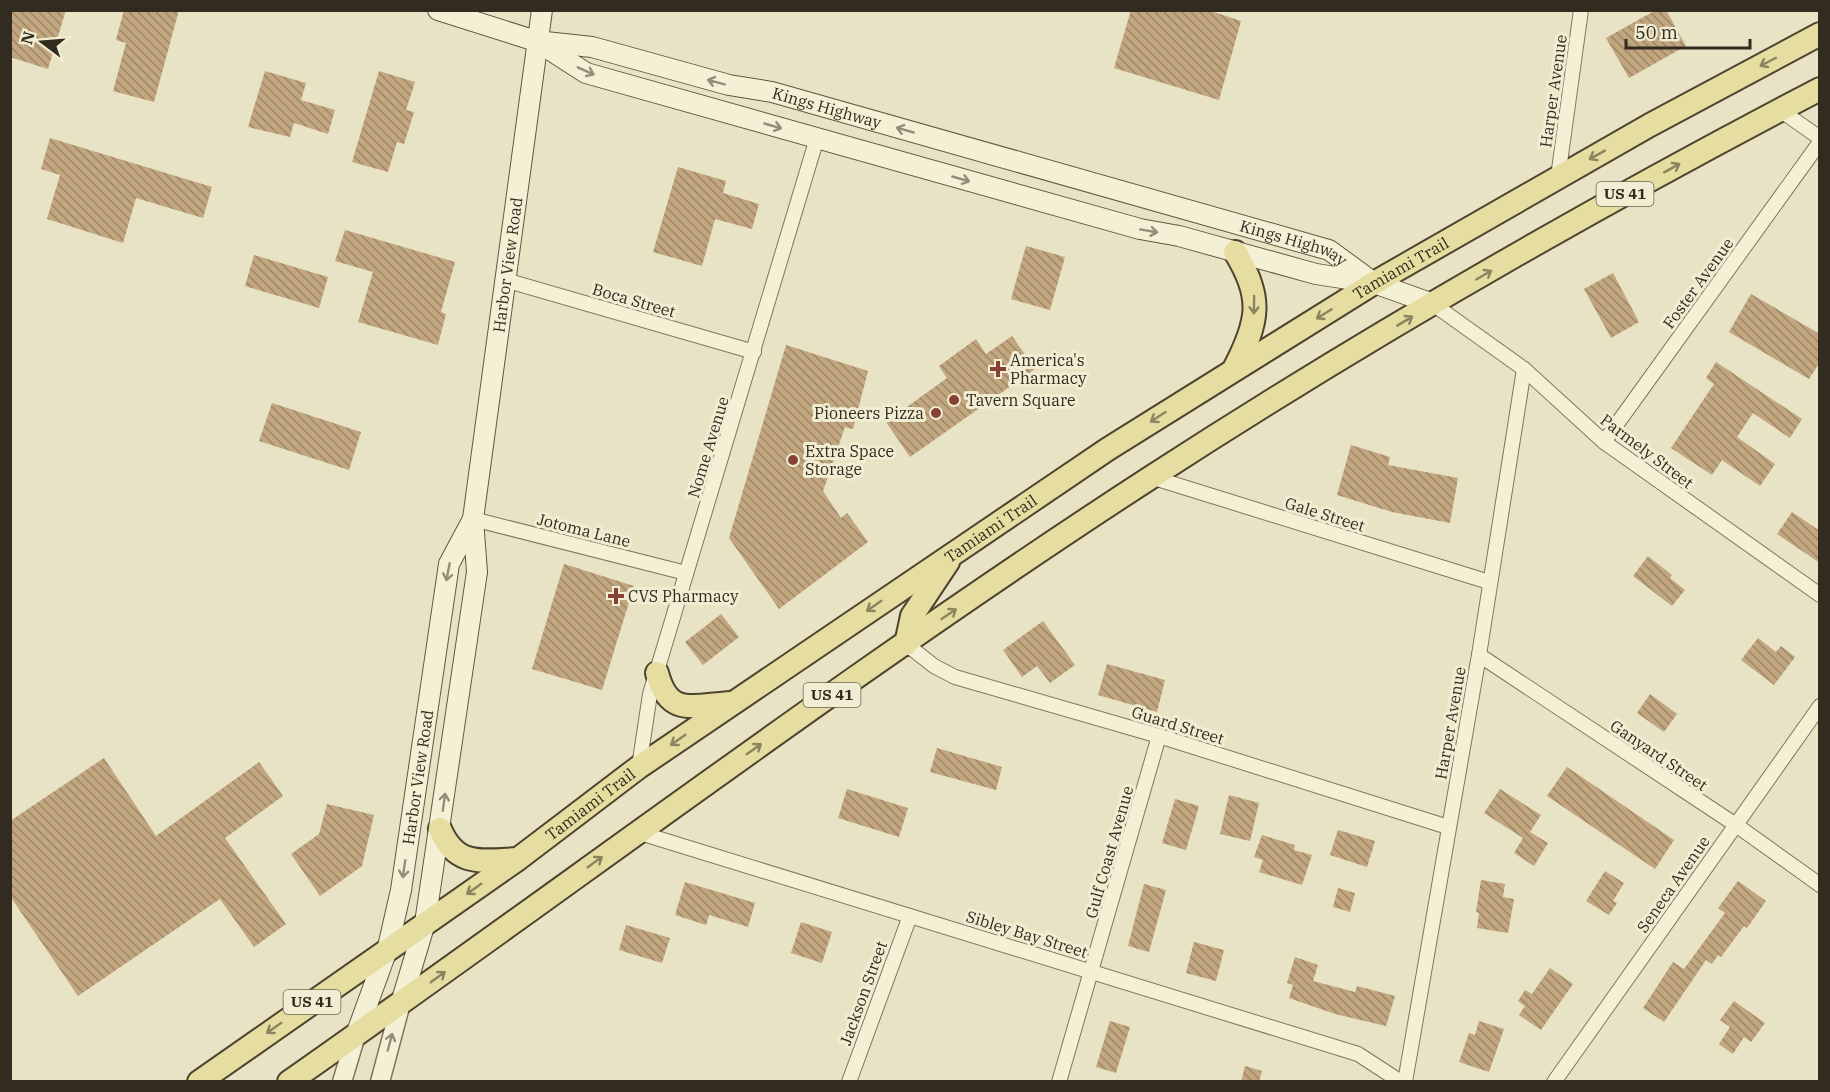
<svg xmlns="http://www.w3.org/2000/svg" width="1830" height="1092" font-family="'IBM Plex Serif',serif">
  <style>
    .building { fill: url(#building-back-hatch) }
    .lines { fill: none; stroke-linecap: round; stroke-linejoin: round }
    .minor-casing { stroke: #80755d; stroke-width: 16 }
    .tertiary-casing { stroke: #80755d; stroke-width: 21 }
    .secondary-casing { stroke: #625740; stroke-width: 22 }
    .primary-casing { stroke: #4e4330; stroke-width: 26 }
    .minor { stroke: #f4f0d6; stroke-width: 14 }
    .tertiary { stroke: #f4f0d6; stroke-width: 18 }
    .secondary { stroke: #f4f0d6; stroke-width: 20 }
    .primary { stroke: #e6dda0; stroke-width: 22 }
    .oneway { stroke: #8c8460 }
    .oneway2 { stroke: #938e7a }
    .poi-dot { fill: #874235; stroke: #f0edd2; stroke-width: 2 }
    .labels { text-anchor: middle; stroke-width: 6; stroke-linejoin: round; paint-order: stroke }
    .shield { fill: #f0edd2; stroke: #6b6555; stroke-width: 1.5 }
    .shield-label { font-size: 15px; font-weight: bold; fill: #322b1f }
    .street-label { font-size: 16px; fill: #322b1f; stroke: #f0edd2 }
    .poi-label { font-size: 16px; fill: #322b1f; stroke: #f0edd2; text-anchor: start }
  </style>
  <defs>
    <pattern id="building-back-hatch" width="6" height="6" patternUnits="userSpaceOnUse" patternTransform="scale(1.5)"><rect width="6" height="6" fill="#c1a67f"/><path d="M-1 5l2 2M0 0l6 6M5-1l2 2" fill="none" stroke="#9d8767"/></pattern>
  </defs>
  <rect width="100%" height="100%" fill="#e8e3c4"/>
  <!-- building -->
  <g class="building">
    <path d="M10,10H66L48,69L10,57Z"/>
    <path d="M124,10H179L154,102L113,91L126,43L116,40Z"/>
    <path d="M1131,10H1208L1241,21L1219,100L1114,68Z"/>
    <path d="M1656,10H1666L1686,46L1629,78L1606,38Z"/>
    <path d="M265,71L306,83L301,100L335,110L328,134L294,123L290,137L248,127Z"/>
    <path d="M379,71L415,82L406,110L414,112L404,144L397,142L388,172L352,162Z"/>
    <path d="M50,138L212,187L203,218L136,198L123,243L47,219L60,175L41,169Z"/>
    <path d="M678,167L726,181L723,193L759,204L752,229L715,219L702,266L653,252Z"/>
    <path d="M345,230L455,262L441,312L446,314L438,345L358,322L373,272L335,261Z"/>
    <path d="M1026,246L1065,257L1050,310L1011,299Z"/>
    <path d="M254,255L328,277L319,308L245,286Z"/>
    <path d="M1613,273L1639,322L1611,338L1584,289Z"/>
    <path d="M1751,294L1820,334V362L1809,379L1729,332Z"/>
    <path d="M1012,336L1035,369L910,457L886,422L947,378L939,366L976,339L986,354Z"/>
    <path d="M786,345L868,371L853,429L845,427L823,491L841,518L847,513L868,542L779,609L729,538Z"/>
    <path d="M1716,362L1802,419L1790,438L1753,413L1737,437L1775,464L1760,486L1722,460L1712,475L1671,448L1714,384L1706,378Z"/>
    <path d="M272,403L361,432L349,470L259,441Z"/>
    <path d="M1351,445L1390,457L1388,465L1458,478L1450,523L1392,512L1337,495Z"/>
    <path d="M1792,512L1820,531V563L1777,534Z"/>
    <path d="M1648,556L1672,575L1670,578L1685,590L1672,606L1633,576Z"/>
    <path d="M564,564L634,586L602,690L532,669Z"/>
    <path d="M721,614L739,637L703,665L685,642Z"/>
    <path d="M1043,621L1075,665L1050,683L1037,666L1022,677L1003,650Z"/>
    <path d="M1758,638L1776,652L1781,646L1795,657L1774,685L1741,660Z"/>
    <path d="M1107,664L1165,680L1157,712L1098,695Z"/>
    <path d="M1650,694L1677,714L1664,732L1637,713Z"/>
    <path d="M937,748L1002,767L996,790L930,772Z"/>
    <path d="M104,758L156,836L259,762L283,796L225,838L286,924L254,947L220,899L78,996L10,896V821Z"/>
    <path d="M1567,767L1674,840L1655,869L1547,796Z"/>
    <path d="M847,789L908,808L899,837L838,818Z"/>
    <path d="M1500,789L1541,815L1530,832L1548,843L1534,866L1514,853L1523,838L1484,813Z"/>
    <path d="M1229,795L1259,803L1250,841L1220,834Z"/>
    <path d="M1175,799L1199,806L1186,850L1162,843Z"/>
    <path d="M327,804L374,815L362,866L320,896L291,854L319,834Z"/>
    <path d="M1338,830L1375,841L1367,867L1330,855Z"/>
    <path d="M1262,835L1295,845L1294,850L1312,855L1302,885L1259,872L1263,860L1254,857Z"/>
    <path d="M1605,871L1624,883L1613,901L1617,903L1609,915L1586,901Z"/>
    <path d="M1481,880L1505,884L1503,897L1514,899L1508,933L1477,928L1479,913L1476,912Z"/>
    <path d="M1738,881L1766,901L1747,928L1744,926L1721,957L1718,955L1712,964L1706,960L1664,1022L1643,1008L1673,962L1684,969L1725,913L1718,908Z"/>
    <path d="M685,882L755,903L748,927L709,915L706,925L675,915Z"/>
    <path d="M1144,884L1166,890L1149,952L1128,946Z"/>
    <path d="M1338,888L1355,893L1350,912L1333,907Z"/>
    <path d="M801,922L832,932L822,963L791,953Z"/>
    <path d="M626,925L670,938L662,963L619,950Z"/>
    <path d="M1194,942L1224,950L1216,981L1186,973Z"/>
    <path d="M1295,957L1318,965L1313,981L1355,992L1357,986L1395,996L1386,1026L1335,1014L1289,998L1293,985L1287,983Z"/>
    <path d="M1550,968L1573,984L1541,1030L1519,1015L1525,1006L1518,1001L1525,990L1532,994Z"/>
    <path d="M1734,1001L1765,1023L1751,1042L1744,1037L1733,1054L1719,1044L1730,1027L1720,1020Z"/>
    <path d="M1110,1021L1130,1027L1116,1073L1096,1067Z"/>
    <path d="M1479,1021L1504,1029L1489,1072L1459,1062L1469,1033L1475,1035Z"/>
    <path d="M1245,1066L1262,1071L1259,1082H1241Z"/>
  </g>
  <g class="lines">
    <defs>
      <g id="minor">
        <path d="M1780,110L1820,138"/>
        <path d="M1558,177L1581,10"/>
        <path d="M505,280L754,352"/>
        <path d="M1433,304L1524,369L1604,442L1820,595"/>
        <path d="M1604,442L1820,142"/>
        <path d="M1151,477L1489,582"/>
        <path d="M473,519L686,573"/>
        <path d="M906,644L934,666L955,677L1159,736L1448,827"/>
        <path d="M1479,655L1736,825L1820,885"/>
        <path d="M639,767L650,694L817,138"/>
        <path d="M637,832L1358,1054L1401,1082"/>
        <path d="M849,1082L910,916"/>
        <path d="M1059,1082L1159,736"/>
        <path d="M1405,1082L1479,655L1524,369"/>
        <path d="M1554,1082L1820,706"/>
      </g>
      <g id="tertiary">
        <path d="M342,1082L356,1035"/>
        <path d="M380,1082L401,1003"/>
      </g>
      <g id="secondary">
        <path id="s1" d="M438,10L536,41L592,47L729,85L772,92L1329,250L1374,283"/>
        <path d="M541,44L586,73L1140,229L1179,236L1316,274L1374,283L1433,304"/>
        <path id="s2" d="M401,1003L425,923L477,572L473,519L542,10"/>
        <path id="s3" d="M356,1035L388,947L401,890L449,564L473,519"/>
      </g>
      <g id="primary">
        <path d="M1235,367C1259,321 1263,297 1235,252"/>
        <path d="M906,644L912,616L948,562"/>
        <path d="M657,673C669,718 693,705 731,703"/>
        <path d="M440,829C456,867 481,861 517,859"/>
        <path id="s4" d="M199,1082L518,859L639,767L1108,449L1374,283L1650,125L1820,34"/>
        <path d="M289,1082C577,880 858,667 1153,476C1369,336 1592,208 1820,89"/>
      </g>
    </defs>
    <!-- minor casing -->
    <use href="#minor" class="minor-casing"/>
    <!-- tertiary casing -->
    <use href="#tertiary" class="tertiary-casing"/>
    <!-- secondary casing -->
    <use href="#secondary" class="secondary-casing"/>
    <!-- primary casing -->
    <use href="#primary" class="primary-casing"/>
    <!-- minor -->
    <use href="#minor" class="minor"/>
    <!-- tertiary -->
    <use href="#tertiary" class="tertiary"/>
    <!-- secondary -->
    <use href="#secondary" class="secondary"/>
    <!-- primary -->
    <use href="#primary" class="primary"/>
  </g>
  <!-- one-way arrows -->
  <defs><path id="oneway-shaft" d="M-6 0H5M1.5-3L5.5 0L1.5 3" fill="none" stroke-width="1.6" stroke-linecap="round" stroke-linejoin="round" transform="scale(1.5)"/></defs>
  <g class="oneway">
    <use href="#oneway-shaft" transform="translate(1768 62) rotate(152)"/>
    <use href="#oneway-shaft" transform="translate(1597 155) rotate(151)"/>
    <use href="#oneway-shaft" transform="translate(1672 168) rotate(-29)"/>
    <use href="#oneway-shaft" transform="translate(1484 275) rotate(-30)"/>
    <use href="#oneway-shaft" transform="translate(1254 305) rotate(91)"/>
    <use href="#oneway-shaft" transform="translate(1324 314) rotate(148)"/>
    <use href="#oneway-shaft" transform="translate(1405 321) rotate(-31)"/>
    <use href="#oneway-shaft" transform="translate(1158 417) rotate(147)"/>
    <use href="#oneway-shaft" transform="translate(874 606) rotate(145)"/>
    <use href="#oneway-shaft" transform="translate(949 614) rotate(-34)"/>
    <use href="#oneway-shaft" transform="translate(678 740) rotate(145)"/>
    <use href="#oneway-shaft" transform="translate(754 749) rotate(-35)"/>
    <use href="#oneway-shaft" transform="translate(595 862) rotate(-36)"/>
    <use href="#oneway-shaft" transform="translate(474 889) rotate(145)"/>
    <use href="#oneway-shaft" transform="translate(438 977) rotate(-36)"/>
    <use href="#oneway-shaft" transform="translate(274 1028) rotate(145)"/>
  </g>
  <g class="oneway2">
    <use href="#oneway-shaft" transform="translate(586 71) rotate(24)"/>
    <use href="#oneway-shaft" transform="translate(716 82) rotate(-165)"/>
    <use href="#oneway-shaft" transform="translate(773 126) rotate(16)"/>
    <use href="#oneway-shaft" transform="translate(905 130) rotate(-164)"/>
    <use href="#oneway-shaft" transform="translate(961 179) rotate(16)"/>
    <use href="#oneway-shaft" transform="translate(1149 231) rotate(10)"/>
    <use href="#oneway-shaft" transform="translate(448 572) rotate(101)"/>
    <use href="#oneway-shaft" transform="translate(444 802) rotate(-82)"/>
    <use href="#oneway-shaft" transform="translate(404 869) rotate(98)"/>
    <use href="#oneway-shaft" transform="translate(390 1042) rotate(-75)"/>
  </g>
  <!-- markers -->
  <g class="poi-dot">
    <path d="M995 360h6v6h6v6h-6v6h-6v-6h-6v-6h6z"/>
    <circle cx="954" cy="400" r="6"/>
    <circle cx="936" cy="413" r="6"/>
    <circle cx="793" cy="460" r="6"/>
    <path d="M613 587h6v6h6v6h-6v6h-6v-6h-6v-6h6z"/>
  </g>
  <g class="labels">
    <!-- shield labels -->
    <g class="shield">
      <rect x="1596.5" y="182" width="57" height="24" rx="4.5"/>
      <rect x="803.5" y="683" width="57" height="24" rx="4.5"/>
      <rect x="283.5" y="990" width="57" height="24" rx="4.5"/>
    </g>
    <g class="shield-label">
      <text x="1625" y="199">US 41</text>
      <text x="832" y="700">US 41</text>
      <text x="312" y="1007">US 41</text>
    </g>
    <!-- street labels -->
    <g class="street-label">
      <text transform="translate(1553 91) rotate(-82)" y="6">Harper Avenue</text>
      <text dy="6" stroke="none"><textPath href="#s1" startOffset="402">Kings Highway</textPath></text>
      <text dy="6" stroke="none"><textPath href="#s1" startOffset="888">Kings Highway</textPath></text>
      <text dy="6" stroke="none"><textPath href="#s2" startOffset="748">Harbor View Road</textPath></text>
      <text dy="6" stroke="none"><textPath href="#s4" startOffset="1452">Tamiami Trail</textPath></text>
      <text transform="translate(1698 283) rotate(-54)" y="6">Foster Avenue</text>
      <text transform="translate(634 300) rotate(16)" y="6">Boca Street</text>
      <text transform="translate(708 447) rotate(-73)" y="6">Nome Avenue</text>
      <text transform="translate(1647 451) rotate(37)" y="6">Parmely Street</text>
      <text transform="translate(1325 514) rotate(17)" y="6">Gale Street</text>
      <text dy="6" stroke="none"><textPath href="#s4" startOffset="966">Tamiami Trail</textPath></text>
      <text transform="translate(584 530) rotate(14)" y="6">Jotoma Lane</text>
      <text transform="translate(1450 723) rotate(-80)" y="6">Harper Avenue</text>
      <text transform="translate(1178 725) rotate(17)" y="6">Guard Street</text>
      <text transform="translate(1659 755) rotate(34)" y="6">Ganyard Street</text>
      <text dy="6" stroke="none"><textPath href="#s3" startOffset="266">Harbor View Road</textPath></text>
      <text dy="6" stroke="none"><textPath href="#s4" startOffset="480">Tamiami Trail</textPath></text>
      <text transform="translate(1109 852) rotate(-74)" y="6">Gulf Coast Avenue</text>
      <text transform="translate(1673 884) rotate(-55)" y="6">Seneca Avenue</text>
      <text transform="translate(1027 934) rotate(17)" y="6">Sibley Bay Street</text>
      <text transform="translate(863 993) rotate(-70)" y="6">Jackson Street</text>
    </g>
    <!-- poi labels -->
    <g class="poi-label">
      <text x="1010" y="366">America's<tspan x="1010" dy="18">Pharmacy</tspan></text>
      <text x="966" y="406">Tavern Square</text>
      <text x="924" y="419" text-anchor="end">Pioneers Pizza</text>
      <text x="805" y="457">Extra Space<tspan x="805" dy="18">Storage</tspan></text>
      <text x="628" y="602">CVS Pharmacy</text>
    </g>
  </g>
  <!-- border -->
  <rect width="1830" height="1092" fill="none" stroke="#322b1f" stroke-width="24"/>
  <!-- north arrow -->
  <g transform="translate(42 42) rotate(286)" stroke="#f0edd2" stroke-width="4.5" paint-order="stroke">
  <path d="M0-4.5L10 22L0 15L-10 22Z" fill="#322b1f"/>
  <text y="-9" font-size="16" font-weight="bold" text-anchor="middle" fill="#322b1f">N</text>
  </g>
  <!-- scale -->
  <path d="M1626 39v9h124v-9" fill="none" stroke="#322b1f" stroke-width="3"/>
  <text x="1635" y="39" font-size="18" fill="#322b1f" stroke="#f0edd2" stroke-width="4.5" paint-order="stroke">50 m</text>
</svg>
